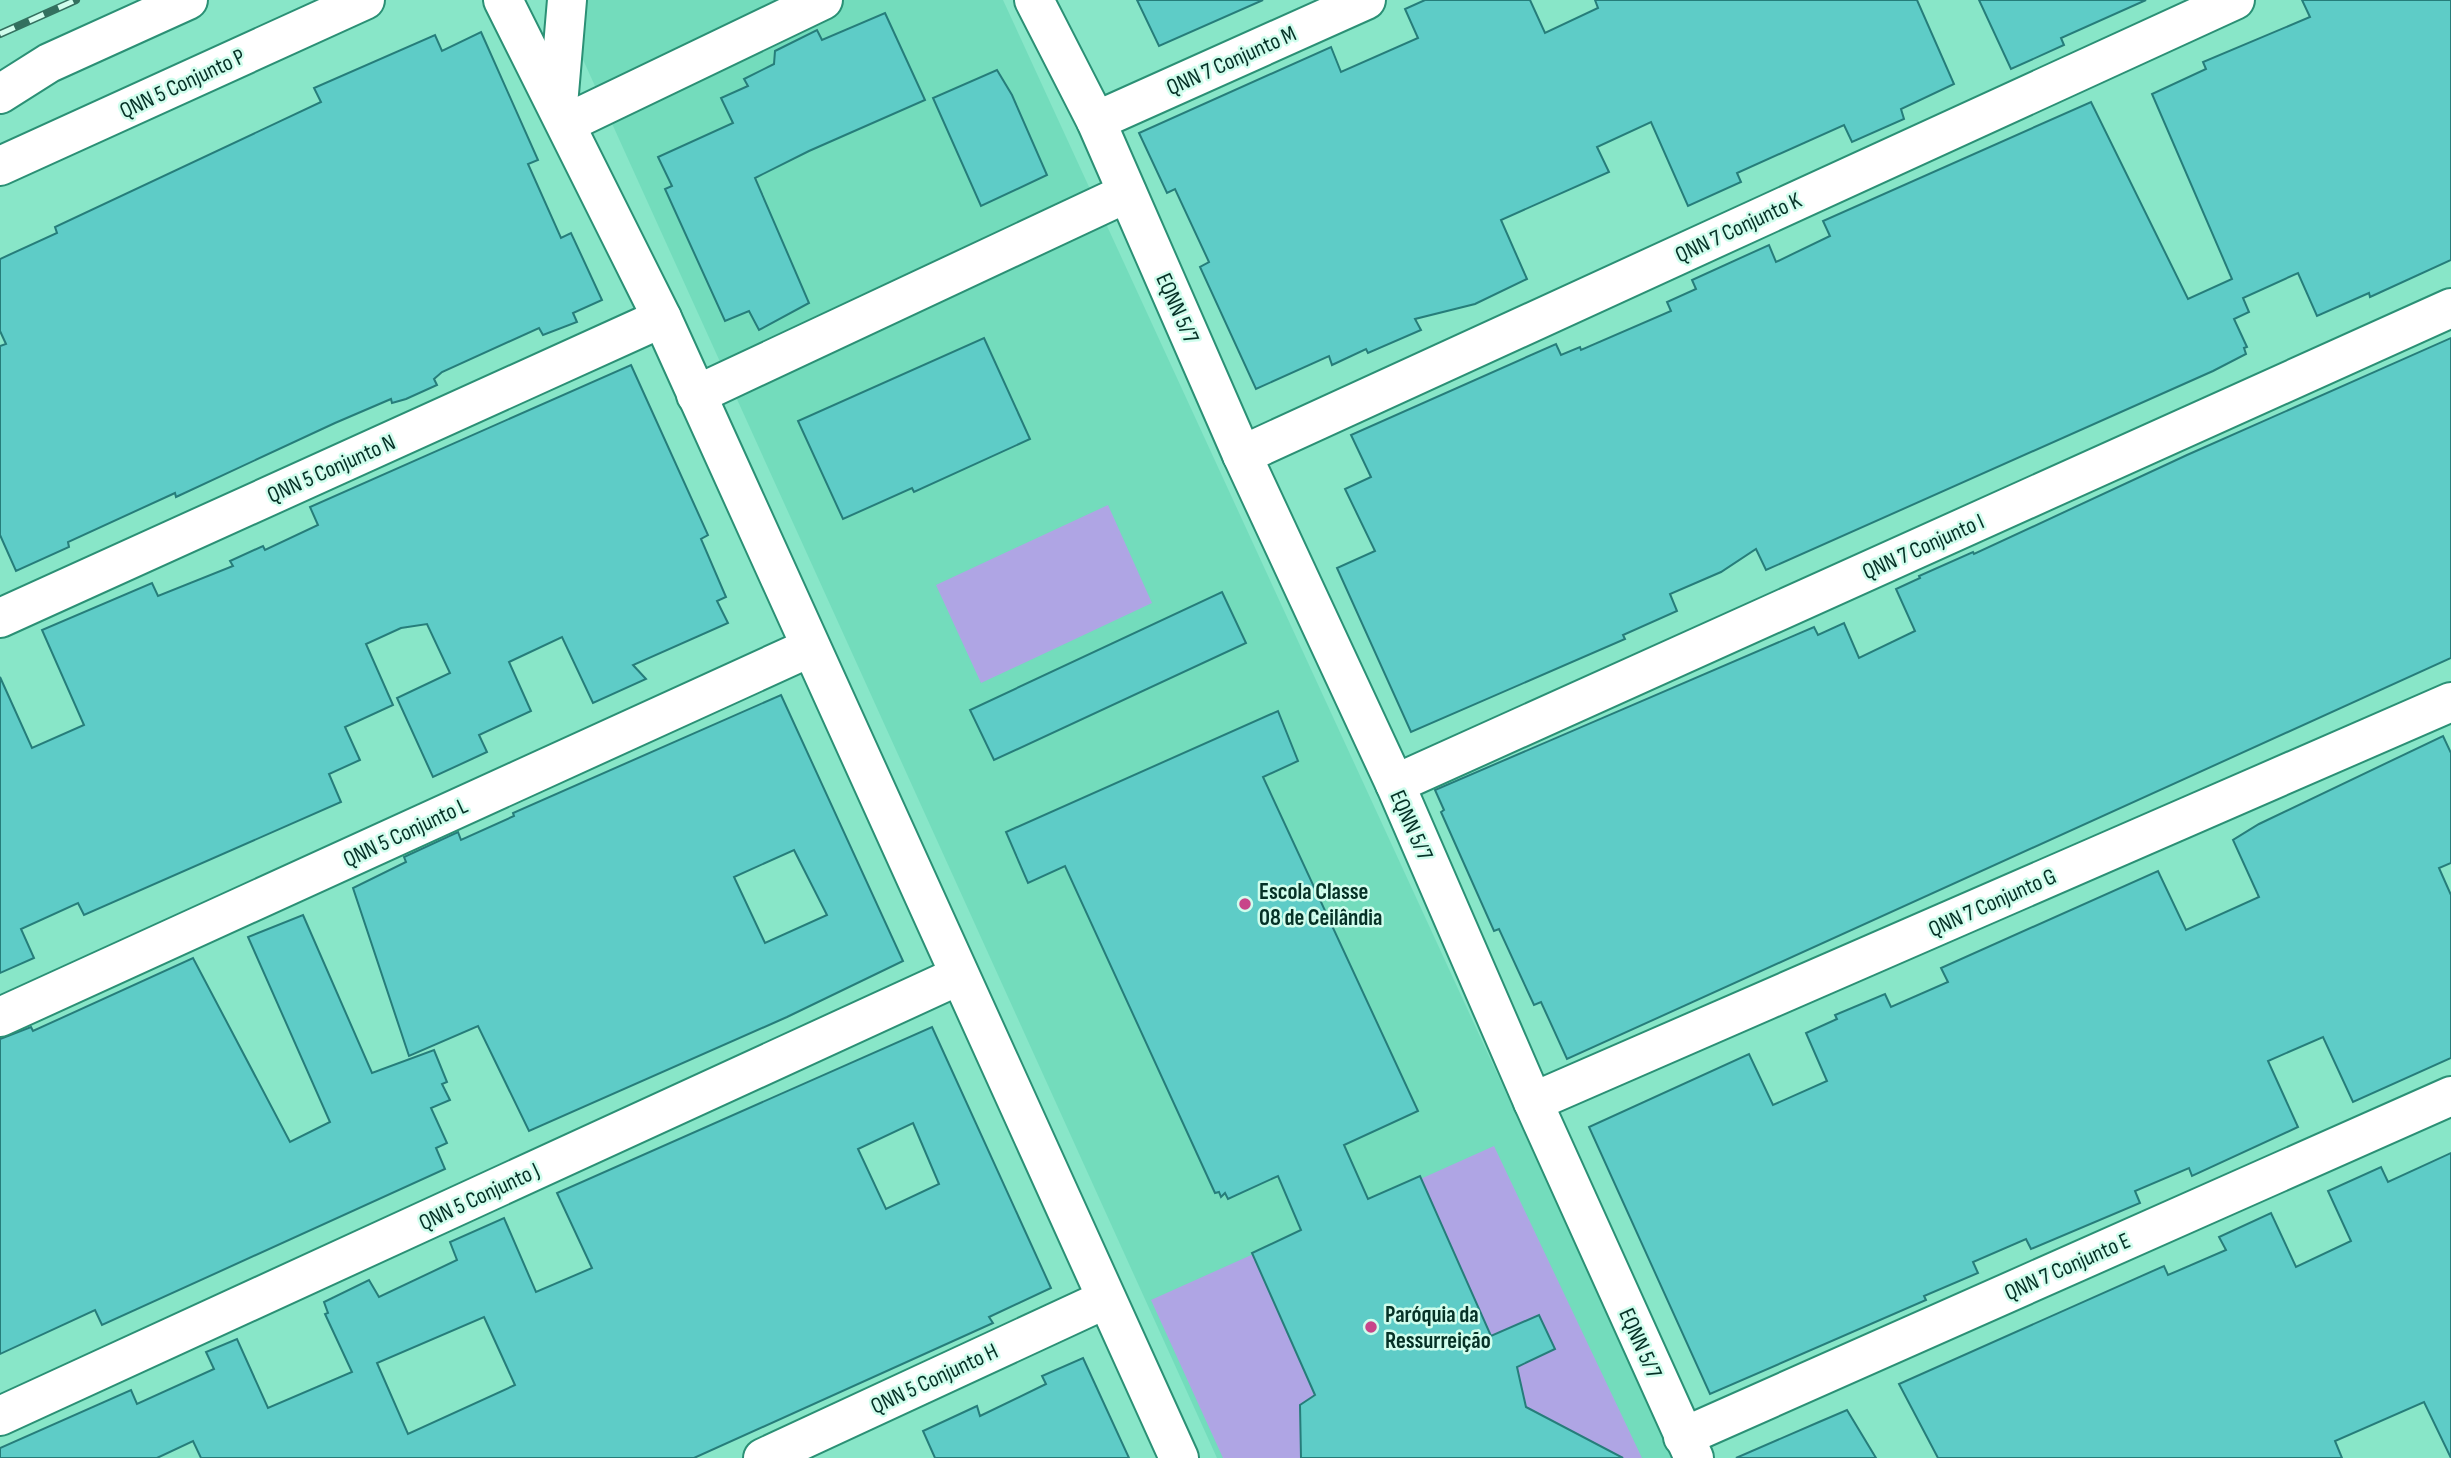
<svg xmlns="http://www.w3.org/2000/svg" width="2451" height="1458" font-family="'Sofia Sans Condensed',sans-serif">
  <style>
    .built { fill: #73dcbc }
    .green { fill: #afa5e4 }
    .building { fill: #5eccc7; stroke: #267d7a; stroke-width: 2; fill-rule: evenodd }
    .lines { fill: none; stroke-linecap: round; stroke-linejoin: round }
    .minor-casing { stroke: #2b9075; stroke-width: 42 }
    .minor { stroke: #fff; stroke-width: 38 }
    .rail-casing { stroke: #33705f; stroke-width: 8 }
    .rail { stroke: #d0fded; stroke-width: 5; stroke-dasharray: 16; stroke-linecap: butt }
    .poi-dot { fill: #c8458a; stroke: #d0fded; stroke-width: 2.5 }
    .labels { text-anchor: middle; stroke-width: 5; stroke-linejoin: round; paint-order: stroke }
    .street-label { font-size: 23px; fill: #053126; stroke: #d0fded }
    .poi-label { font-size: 23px; font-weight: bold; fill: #053126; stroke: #d0fded; text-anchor: start }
  </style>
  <rect width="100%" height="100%" fill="#88e6c8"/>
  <!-- built -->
  <path class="built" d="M556,0H1003L1674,1458H1217Z"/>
  <!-- green -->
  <g class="green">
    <path d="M1108,505L1152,603L981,683L936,585Z"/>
    <path d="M1494,1146L1642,1458H1223L1151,1300Z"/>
  </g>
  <!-- building -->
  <g class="building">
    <path d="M1137,0H1263L1159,46Z"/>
    <path d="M1425,0H1530L1545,33L1598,8L1595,0H1917L1954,84L1901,109L1904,119L1852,142L1844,125L1737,173L1741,182L1688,206L1651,122L1597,147L1609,172L1501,220L1527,279L1475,304L1415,319L1421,330L1368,353L1366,349L1332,365L1329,356L1256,389L1200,267L1209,262L1175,189L1167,193L1139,133L1331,47L1341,72L1418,38L1405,9Z"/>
    <path d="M1979,0H2146L2061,38L2064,45L2011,69Z"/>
    <path d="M2302,0H2451V260L2370,297L2369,293L2317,316L2298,273L2243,298L2249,312L2234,319L2247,347L2244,348L2246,354L2213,371L1766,570L1756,549L1721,572L1670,594L1677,611L1623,635L1625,639L1411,732L1337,568L1375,551L1345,489L1371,477L1351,435L1556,344L1561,355L1580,347L1581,350L1671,311L1667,302L1696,289L1692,280L1769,245L1776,262L1830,236L1823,221L2091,102L2188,299L2232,279L2152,94L2206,69L2203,62L2310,17Z"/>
    <path d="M885,13L925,100L809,151L755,178L809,303L759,330L749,311L725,321L665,189L672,186L658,157L733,123L721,98L748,86L744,79L774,64L775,51L817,30L822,40Z"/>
    <path d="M481,32L538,160L528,164L561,238L571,233L602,300L573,313L577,322L543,335L539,328L442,372L434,379L437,385L406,399L392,403L391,399L335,423L176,497L175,493L68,542L69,547L16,571L0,535V346L6,344L0,331V259L57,233L55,227L321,102L314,88L435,35L442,51Z"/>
    <path d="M997,70L1012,95L1047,175L981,206L933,98Z"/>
    <path d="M984,338L1030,439L914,492L912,488L843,519L798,421Z"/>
    <path d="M2451,338V658L1567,1059L1541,1002L1534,1005L1499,929L1494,931L1441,812L1444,810L1435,790L1814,627L1818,635L1844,623L1859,658L1915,631L1896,589L1920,578L1919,576L1973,552L1974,554L2187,455Z"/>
    <path d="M631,365L708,535L701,539L726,597L717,601L728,623L633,665L646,679L593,703L562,637L509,662L531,711L479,735L487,752L433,777L397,698L450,673L427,624L401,628L366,644L393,705L345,727L360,760L329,774L341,802L84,915L78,903L21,929L34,958L0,973V677L32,748L84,725L42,630L152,583L158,596L233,566L230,561L263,546L265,550L318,525L310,507Z"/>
    <path d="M1222,592L1246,643L994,760L970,710Z"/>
    <path d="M781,695L903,961L787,1017L529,1131L478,1026L409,1056L353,888L406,862L404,857L458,832L461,840L514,816L513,813ZM794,850L827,915L765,943L734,877Z"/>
    <path d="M1278,711L1298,761L1263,777L1418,1111L1344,1145L1368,1199L1420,1176L1491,1336L1539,1315L1555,1349L1517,1367L1526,1407L1623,1458H1301L1300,1405L1315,1395L1252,1253L1301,1230L1278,1176L1228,1199L1225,1193L1221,1197L1219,1192L1215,1193L1065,866L1028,883L1006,832Z"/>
    <path d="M2443,736L2451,753V863L2439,868L2451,895V1058L2353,1102L2323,1037L2268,1061L2298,1127L2192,1176L2189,1168L2135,1191L2140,1203L2031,1249L2026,1239L1973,1262L1978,1273L1924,1296L1926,1300L1710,1394L1589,1127L1749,1054L1773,1105L1827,1081L1806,1033L1837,1019L1835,1015L1885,994L1891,1007L1948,982L1941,968L2158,871L2186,930L2259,897L2233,840L2259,824Z"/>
    <path d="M303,915L372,1073L434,1050L447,1082L442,1084L450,1100L431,1108L447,1143L436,1148L445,1169L102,1325L95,1310L0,1354V1039L31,1027L33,1031L193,958L290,1142L330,1122L248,937Z"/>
    <path d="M932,1027L1051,1288L989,1317L993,1323L694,1458H201L193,1441L157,1458H0V1448L131,1390L137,1404L214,1369L206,1352L237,1339L268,1408L352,1372L325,1314L328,1313L324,1302L369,1280L379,1297L457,1260L450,1242L504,1218L536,1292L592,1268L557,1193ZM913,1123L939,1184L886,1209L858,1149ZM484,1317L515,1385L408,1434L377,1363Z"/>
    <path d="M2451,1153V1458L2424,1402L2335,1441L2342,1458H1938L1899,1384L2164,1266L2168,1275L2226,1250L2219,1237L2271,1213L2296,1267L2351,1241L2328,1191L2381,1167L2388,1182Z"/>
    <path d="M1083,1358L1129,1458H935L923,1431L977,1406L980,1416L1046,1384L1042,1376Z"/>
    <path d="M1847,1410L1876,1458H1736L1819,1422Z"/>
  </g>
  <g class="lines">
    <defs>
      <g id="minor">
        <path d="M503,0L662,318L1179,1458"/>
        <path d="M1034,0L1096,121L1242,455L1395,784L1533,1102L1694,1458"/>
        <path d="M0,94L49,63L188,0"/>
        <path d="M558,105L567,0"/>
        <path d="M1096,121L1366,0"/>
        <path d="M567,123L823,0"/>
        <path d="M0,166L365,0"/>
        <path d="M696,395L1127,193"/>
        <path d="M1242,455L2235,0"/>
        <path d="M0,618L662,318"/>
        <path d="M1395,784L2451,308"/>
        <path d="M0,1017L809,648"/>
        <path d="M1533,1102L2451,702"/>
        <path d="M0,1416L958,976"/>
        <path d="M1683,1437L2451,1096"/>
        <path d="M763,1458L1106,1299"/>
      </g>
    </defs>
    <!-- minor casing -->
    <use href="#minor" class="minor-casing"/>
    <!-- minor -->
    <use href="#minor" class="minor"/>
    <defs>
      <path id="rail" d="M0,34L76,0"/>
    </defs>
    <!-- rail casing -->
    <use href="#rail" class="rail-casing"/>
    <!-- rail -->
    <use href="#rail" class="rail"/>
  </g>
  <!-- markers -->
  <g class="poi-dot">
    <circle cx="1245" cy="904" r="7"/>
    <circle cx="1371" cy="1327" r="7"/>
  </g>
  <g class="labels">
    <!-- street labels -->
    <g class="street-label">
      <text transform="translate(1231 60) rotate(-24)" y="8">QNN 7 Conjunto M</text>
      <text transform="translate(182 83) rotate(-25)" y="8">QNN 5 Conjunto P</text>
      <text transform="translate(1738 227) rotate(-25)" y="8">QNN 7 Conjunto K</text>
      <text transform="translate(1178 308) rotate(66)" y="8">EQNN 5/7</text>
      <text transform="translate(331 468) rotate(-24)" y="8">QNN 5 Conjunto N</text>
      <text transform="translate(1923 546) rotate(-24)" y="8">QNN 7 Conjunto I</text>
      <text transform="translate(1412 825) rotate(66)" y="8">EQNN 5/7</text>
      <text transform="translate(405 832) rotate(-25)" y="8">QNN 5 Conjunto L</text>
      <text transform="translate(1992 902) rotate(-24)" y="8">QNN 7 Conjunto G</text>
      <text transform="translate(479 1196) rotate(-25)" y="8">QNN 5 Conjunto J</text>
      <text transform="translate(2067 1266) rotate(-24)" y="8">QNN 7 Conjunto E</text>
      <text transform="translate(1641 1343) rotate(66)" y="8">EQNN 5/7</text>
      <text transform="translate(934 1378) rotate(-25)" y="8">QNN 5 Conjunto H</text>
    </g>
    <!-- poi labels -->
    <g class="poi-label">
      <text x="1259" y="899">Escola Classe<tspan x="1259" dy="26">08 de Ceilândia</tspan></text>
      <text x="1385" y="1322">Paróquia da<tspan x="1385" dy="26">Ressurreição</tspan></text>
    </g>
  </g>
</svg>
